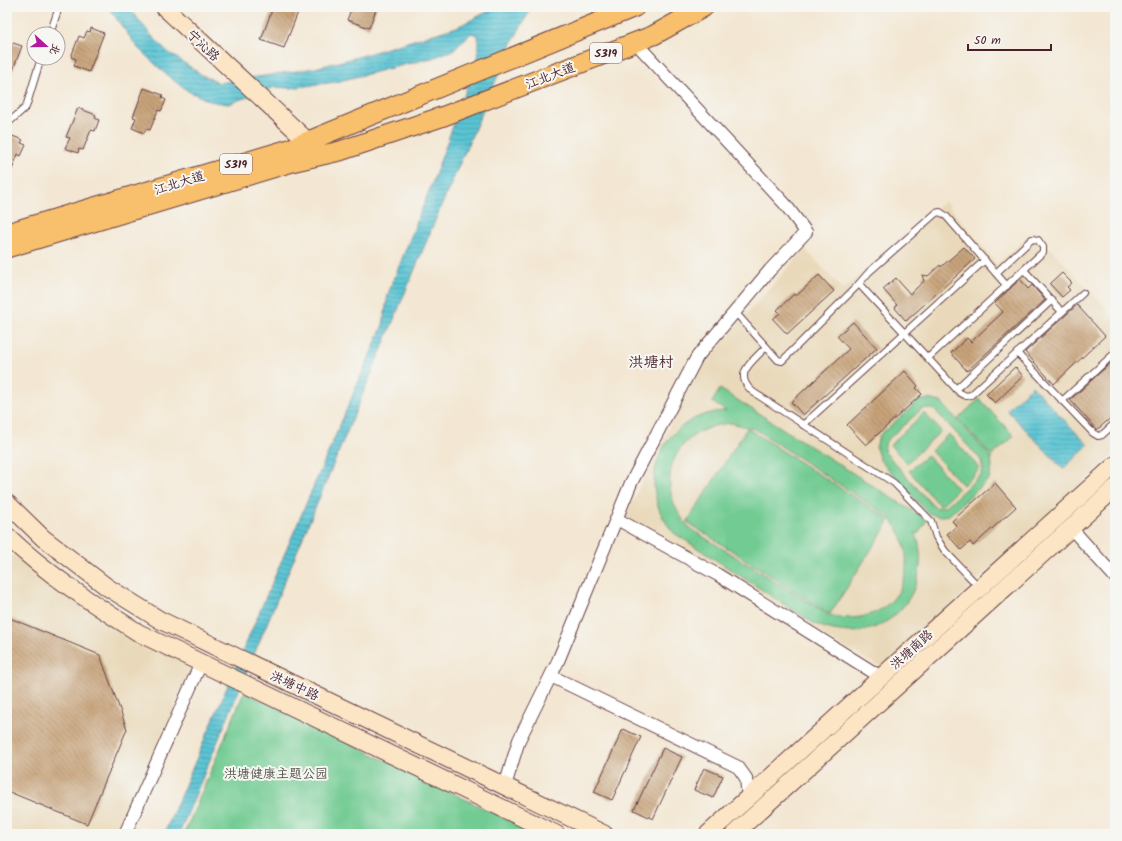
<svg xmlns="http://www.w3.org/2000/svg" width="1122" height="841" font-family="Kalam,'LXGW WenKai TC',sans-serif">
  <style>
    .built { fill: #e9d9ba }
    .green { fill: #71cb92; stroke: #5e755e; fill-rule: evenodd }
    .water { fill: url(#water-rules); stroke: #527280 }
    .building { fill: url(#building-back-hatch) }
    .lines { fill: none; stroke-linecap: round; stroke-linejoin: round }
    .lane-casing { stroke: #633d44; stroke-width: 8 }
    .street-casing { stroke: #633d44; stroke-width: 14 }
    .secondary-casing { stroke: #633d44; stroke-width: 19 }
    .primary-casing { stroke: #633d44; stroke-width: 21 }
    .lane { stroke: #fff; stroke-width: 6 }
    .street { stroke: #fff; stroke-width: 12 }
    .secondary { stroke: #fce5c4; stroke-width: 17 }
    .primary { stroke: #f8bf6c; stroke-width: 19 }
    .labels { text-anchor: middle; stroke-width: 4; stroke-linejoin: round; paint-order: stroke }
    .shield { fill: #f6f6f2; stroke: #7e6067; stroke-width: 1 }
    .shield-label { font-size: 12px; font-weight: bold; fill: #4a1f2b }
    .street-label { font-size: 13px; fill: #4a1f2b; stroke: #f6f6f2 }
    .park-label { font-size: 13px; fill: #56534a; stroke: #f6f6f2 }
    .quarter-label { font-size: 15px; fill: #4a1f2b; stroke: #f6f6f2 }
  </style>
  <defs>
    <pattern id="water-rules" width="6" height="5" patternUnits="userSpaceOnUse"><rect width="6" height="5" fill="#5ac5d4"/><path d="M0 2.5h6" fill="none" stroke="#4c9fac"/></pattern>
    <pattern id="building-back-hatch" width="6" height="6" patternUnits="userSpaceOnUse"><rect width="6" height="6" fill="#c7a379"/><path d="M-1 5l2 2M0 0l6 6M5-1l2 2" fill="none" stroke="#a48463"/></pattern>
  </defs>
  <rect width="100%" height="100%" fill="#f6f6f2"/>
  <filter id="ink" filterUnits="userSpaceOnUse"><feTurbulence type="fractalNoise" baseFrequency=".025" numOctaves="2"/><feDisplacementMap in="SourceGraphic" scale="8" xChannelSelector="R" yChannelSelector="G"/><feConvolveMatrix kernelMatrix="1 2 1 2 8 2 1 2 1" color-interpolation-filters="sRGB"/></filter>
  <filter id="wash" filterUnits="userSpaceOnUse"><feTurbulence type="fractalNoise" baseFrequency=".012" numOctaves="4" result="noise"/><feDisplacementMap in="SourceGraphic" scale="16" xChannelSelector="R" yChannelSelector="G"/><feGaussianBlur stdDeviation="0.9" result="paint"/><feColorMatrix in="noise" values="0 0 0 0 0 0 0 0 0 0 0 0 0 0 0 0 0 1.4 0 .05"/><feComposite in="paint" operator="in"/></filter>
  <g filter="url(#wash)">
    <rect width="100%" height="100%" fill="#f3e7d3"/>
    <!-- built -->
    <g class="built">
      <path d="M945,201L997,265L1034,231L1115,317V453L883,668L843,647L625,517L692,382L734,328L805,249L843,290Z"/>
      <path d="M7,556H15L90,609L193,666L116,834H7Z"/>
    </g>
    <!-- green -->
    <g class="green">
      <path d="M720,389L927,520L918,534L915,532C931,569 910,617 870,629C852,635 830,631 813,623L674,533C631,485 662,413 726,411L712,402ZM731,423L755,429L889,517C918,549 911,604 865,616C853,619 841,618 829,615L691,529C650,487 671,428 731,423Z"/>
      <path d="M928,399L941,402L991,457L992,467L989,479L949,515C941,517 934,516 927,512L880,460L876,448L879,436L918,401ZM926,408L935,410L981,460L983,470L981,475L946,506L937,508L933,506L884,451L886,441L922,409Z"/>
      <path d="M979,399L1014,436L992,456L958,419Z"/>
      <path d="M924,413L941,431L907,463L890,445Z"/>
      <path d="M747,428L890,520L830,614L687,522Z"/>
      <path d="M949,434L980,469L963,485L931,451Z"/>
      <path d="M927,455L958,489L940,506L909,471Z"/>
      <path d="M244,692L537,834H184Z"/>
    </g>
    <!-- water -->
    <g class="water">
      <path d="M108,7H128L151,35L168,52L202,75L219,83L315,68L358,57L457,27L497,7H532L513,41L440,209L179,834H164L383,325L388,294L433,181L478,57V35L471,33L453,50L432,58L335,82L290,88L275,87L228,104L210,101L188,91L168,76L138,48Z"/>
      <path d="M1032,386L1088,445L1063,469L1007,410Z"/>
    </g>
    <g id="blocks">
      <!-- building -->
      <g class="building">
        <path d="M273,7H300L284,48L261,40Z"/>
        <path d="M352,7H377L369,28L347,20Z"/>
        <path d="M91,28L104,33L89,72L74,66L76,59L71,57L79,36L84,38L87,31L90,32Z"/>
        <path d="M7,41L22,46L8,83H7Z"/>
        <path d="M144,88L163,95L162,98L166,100L161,111L158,110L150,130L146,129L144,133L132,128L136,118L133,117Z"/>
        <path d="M78,108L96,115L95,118L99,120L95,131L91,130L83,150L79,149L78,153L65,148L70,138L66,137Z"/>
        <path d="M7,134L23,140L21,143L26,145L21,156L18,154L8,180Z"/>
        <path d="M964,247L975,259L906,321L895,308L897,305L883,289L896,278L910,294L924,281L922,275L928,276L940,265L941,267Z"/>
        <path d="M1062,273L1072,283L1067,287L1070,290L1062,297L1050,284Z"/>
        <path d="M819,275L834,291L787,334L773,319L780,313L777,310L794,294L796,296Z"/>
        <path d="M1020,279L1028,289L1032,285L1045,300L967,371L951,353L967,338L971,342L1003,312L995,303Z"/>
        <path d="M1077,305L1105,336L1054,384L1025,352Z"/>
        <path d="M853,322L877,348L803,415L791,402L849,349L837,336Z"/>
        <path d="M1115,359V414L1097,430L1070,400Z"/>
        <path d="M1015,367L1023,376L995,403L986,394Z"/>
        <path d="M905,371L918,386L916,388L922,394L866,445L847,425Z"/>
        <path d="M995,483L1016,507L973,546L970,542L961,550L947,534L957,526L952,521Z"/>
        <path d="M7,617L100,655L127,729L87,824L7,791Z"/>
        <path d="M623,729L641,737L612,800L594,792Z"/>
        <path d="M663,748L682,757L653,819L634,810Z"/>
        <path d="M704,768L723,776L713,798L694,790Z"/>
      </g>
    </g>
  </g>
  <g filter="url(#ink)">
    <use href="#blocks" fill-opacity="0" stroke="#633d44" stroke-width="1"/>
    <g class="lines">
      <defs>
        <g id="lane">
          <path d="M50,34L59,7"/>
          <path d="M7,124L26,107L41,58"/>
          <path d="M1024,270L1062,312"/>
          <path d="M859,284L960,393L966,396L971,395L1083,293"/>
          <path d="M735,312L778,360L782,361L857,286L869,272L936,213L940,212L946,216L1007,286"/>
          <path d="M766,347C752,362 732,374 753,392L894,483L931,521L936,537L945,551L979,587"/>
          <path d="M1017,353L1093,433L1098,436L1102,435L1115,423"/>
          <path d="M928,358L1043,252V247L1038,240L1032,239L996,273"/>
          <path d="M956,389L1052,300"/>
          <path d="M1062,401L1115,353"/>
          <path d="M803,425L985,260"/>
        </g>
        <g id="street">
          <path d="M617,519L718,575L881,677"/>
          <path d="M1071,528L1115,577"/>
          <path d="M551,676L738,767L746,778L748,798"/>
          <path d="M505,786L519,740L558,661L631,483L697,357L770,270L806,232L785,204L635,42"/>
          <path d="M125,834L201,663"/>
        </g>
        <g id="secondary">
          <path d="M164,7L316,149"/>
          <path d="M7,503L43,538L107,587L160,620L604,834"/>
          <path d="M7,536C47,574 93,604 139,633L556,834"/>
          <path d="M708,834L1115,465"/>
          <path d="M734,834L1115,488"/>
        </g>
        <g id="primary">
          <path d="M7,233L289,149L635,7"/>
          <path d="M7,248L296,161L340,151L444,116L654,35L704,7"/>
        </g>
      </defs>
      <!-- lane casing -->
      <use href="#lane" class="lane-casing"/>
      <!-- street casing -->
      <use href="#street" class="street-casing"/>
      <!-- secondary casing -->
      <use href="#secondary" class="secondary-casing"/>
      <!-- primary casing -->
      <use href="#primary" class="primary-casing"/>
      <!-- lane -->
      <use href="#lane" class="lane"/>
      <!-- street -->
      <use href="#street" class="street"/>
      <!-- secondary -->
      <use href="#secondary" class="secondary"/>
      <!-- primary -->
      <use href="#primary" class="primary"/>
    </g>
  </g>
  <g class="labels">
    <!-- shield labels -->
    <g class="shield">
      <rect x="590" y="43" width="32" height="20" rx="3"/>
      <rect x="220" y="154" width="32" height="20" rx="3"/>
    </g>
    <g class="shield-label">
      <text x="606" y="57">S319</text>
      <text x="236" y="168">S319</text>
    </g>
    <!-- street labels -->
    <g class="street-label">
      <text transform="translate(204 45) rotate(43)" y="5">宁沁路</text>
      <text transform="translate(550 75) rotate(-21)" y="5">江北大道</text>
      <text transform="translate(179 182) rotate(-17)" y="5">江北大道</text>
      <text transform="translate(911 649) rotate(-42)" y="5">洪塘南路</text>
      <text transform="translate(295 685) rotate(25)" y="5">洪塘中路</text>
    </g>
    <!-- park labels -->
    <g class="park-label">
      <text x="276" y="778">洪塘健康主题公园</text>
    </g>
    <!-- quarter labels -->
    <g class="quarter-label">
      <text x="651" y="367">洪塘村</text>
    </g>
  </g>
  <!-- margin -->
  <rect width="1122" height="841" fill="none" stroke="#f6f6f2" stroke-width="24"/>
  <!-- north arrow -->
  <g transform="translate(46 46) rotate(111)"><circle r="19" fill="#f6f6f2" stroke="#b1a0a2"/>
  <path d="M0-3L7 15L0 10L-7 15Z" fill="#b5179e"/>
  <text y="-6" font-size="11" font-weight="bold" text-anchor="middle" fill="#4a1f2b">北</text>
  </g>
  <!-- scale -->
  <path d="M968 44v6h83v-6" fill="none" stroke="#4a1f2b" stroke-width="2"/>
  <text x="974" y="44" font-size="12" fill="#4a1f2b" stroke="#f6f6f2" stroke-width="3" paint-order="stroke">50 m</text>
</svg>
